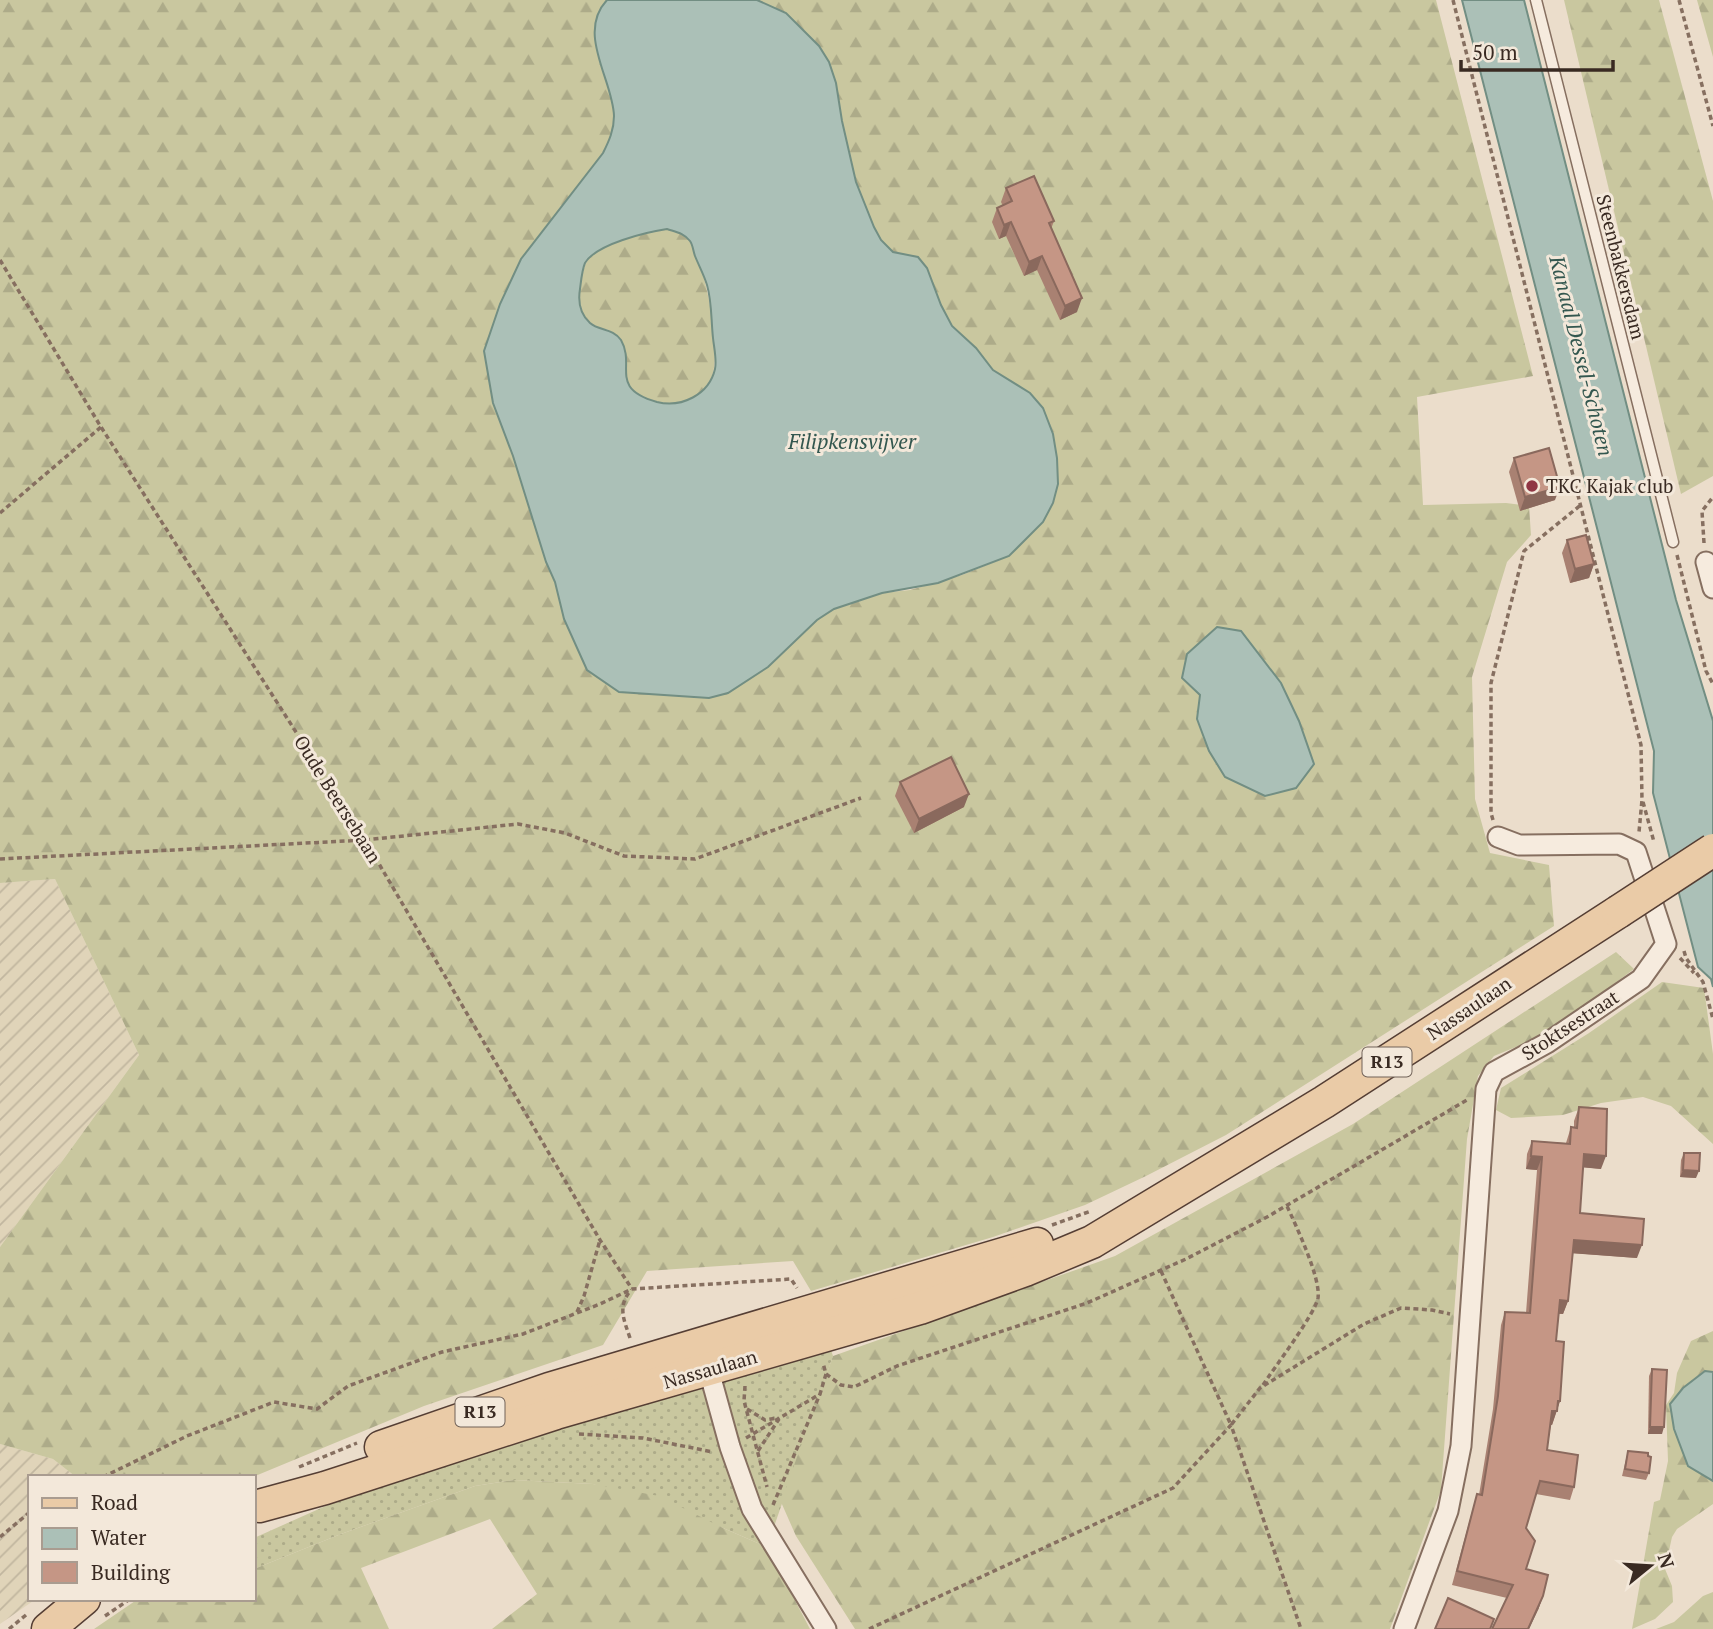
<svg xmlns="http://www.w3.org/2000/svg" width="1713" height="1629" font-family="'PT Serif',serif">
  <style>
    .farmland { fill: url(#farmland-furrows) }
    .grass { fill: url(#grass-dots) }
    .forest { fill: url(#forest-firs); fill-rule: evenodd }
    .water { fill: #abc0b7; stroke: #728e83; stroke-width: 2; fill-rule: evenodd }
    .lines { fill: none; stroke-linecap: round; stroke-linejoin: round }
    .service-casing { stroke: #866f60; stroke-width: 13 }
    .minor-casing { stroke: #866f60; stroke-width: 23 }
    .primary-casing { stroke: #553e34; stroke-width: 35 }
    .path { stroke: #866f60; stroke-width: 3.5; stroke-dasharray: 5 3.5; stroke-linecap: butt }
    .service { stroke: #f6ebde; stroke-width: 10 }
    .minor { stroke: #f6ebde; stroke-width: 19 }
    .primary { stroke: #eacba7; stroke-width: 32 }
    .primary-bridge-casing { stroke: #553e34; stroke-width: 35; stroke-linecap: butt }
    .primary-bridge { stroke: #eacba7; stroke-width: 32 }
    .wall { fill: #a98172 }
    .shaded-wall { fill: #8a695d }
    .building { fill: #c59685; stroke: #8a695d; stroke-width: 2 }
    .poi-dot { fill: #903644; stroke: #f3e8da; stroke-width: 2.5 }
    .labels { text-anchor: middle; stroke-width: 6; stroke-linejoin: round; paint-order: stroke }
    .shield { fill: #f3e8da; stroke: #716359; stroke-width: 2 }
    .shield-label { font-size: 18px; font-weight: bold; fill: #392a22 }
    .street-label { font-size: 19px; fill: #392a22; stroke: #f3e8da }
    .poi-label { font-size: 19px; fill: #392a22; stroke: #f3e8da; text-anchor: start }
    .water-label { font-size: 21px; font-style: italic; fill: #33574f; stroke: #f3e8da }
  </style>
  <defs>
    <pattern id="farmland-furrows" width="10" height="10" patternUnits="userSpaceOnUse" patternTransform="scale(1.75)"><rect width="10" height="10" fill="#e0d4b9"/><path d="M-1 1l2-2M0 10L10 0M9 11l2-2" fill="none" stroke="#c1b69f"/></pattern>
    <pattern id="grass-dots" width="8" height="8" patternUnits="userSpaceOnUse" patternTransform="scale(1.75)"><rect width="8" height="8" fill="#c9c79f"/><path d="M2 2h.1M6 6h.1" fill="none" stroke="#adab89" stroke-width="1.8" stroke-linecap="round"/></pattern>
    <pattern id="forest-firs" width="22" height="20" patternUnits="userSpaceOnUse" patternTransform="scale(1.75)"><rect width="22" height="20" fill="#c9c79f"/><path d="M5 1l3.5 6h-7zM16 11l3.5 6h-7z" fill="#adab89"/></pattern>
  </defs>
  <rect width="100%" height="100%" fill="#ebddcb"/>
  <!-- farmland -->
  <g class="farmland">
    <path d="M55,879L139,1055L0,1247V883Z"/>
    <path d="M0,1444L53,1459L76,1477H30V1599H36L0,1624Z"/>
  </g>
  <!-- grass -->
  <path class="grass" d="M829,1344L833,1356L767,1547L723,1528L593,1484L514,1480L475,1486L341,1534L254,1569V1538L330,1504L345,1486Z"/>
  <!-- forest -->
  <g class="forest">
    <path d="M0,0H607C576,33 613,79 614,116C614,130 609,141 603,153L521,259L500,304L484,351L493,403L513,456L546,562L555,582L564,619L587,670L619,692L709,698L728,693L767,667L817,619L834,609L882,593L910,590L962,575L1009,556L1043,522L1057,458L1053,434L1043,408L993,370L976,348L952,326L941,305L927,268L907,256L893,253L881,240L864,205L856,182L842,121L836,83L829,62L819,46L786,13L757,0H1436L1533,376L1417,397L1423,505L1506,503L1529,506L1531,535L1507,562L1472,677L1475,799L1490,853L1549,865L1554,926L1226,1135L1146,1176L1085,1205L993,1237L811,1291L793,1261L647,1271L603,1345L424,1406L253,1477H76L53,1459L0,1444V1247L139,1055L55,879L0,883ZM1200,695L1209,751L1197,720Z"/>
    <path d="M1564,0H1659L1713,201V476L1681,494Z"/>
    <path d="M1697,0H1713V57Z"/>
    <path d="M667,229C676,232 684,233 690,241C705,263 724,358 710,381C703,394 690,401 675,403C663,404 644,401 635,392C621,380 629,366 624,352C622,345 613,336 609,330C581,326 577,307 581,282C583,271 585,260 594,253C610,241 647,232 667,229Z"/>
    <path d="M1616,952L1634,969L1547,1034L1494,1056L1478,1076L1467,1139L1441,1490L1390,1629H855L796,1536L781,1502L833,1356L1115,1256L1353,1124Z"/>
    <path d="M1662,982L1704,988L1713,1054V1144L1671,1106L1643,1097L1601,1103L1563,1115L1511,1118L1496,1110L1501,1088L1589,1033Z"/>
    <path d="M1713,1331V1372L1705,1371L1683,1388L1674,1429L1688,1466L1713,1481V1504L1677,1529L1672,1537L1665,1569L1672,1586L1673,1602L1655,1619L1632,1629L1654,1502L1660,1500L1668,1461L1666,1405L1674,1393L1677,1373L1691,1341Z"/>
    <path d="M514,1480L593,1484L659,1496L723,1528L767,1547L810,1629H492L537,1594L490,1519L361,1568L389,1629H94L138,1599H254V1569L341,1534L475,1486Z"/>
    <path d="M1713,1592V1629H1656L1674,1622L1703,1596Z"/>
  </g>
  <!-- water -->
  <g class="water">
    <path d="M607,0H757L786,13L819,46L829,62L836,83L842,121L856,182L874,227L881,240L893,252L918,257L927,268L941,305L952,326L976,348L993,370L1030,393L1043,408L1053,434L1057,458L1058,484L1053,503L1043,522L1009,556L938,583L882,593L834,609L817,620L768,667L728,693L709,698L619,692L587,670L564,619L555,582L546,562L513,456L493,403L484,351L500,304L521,259L603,153C609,141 614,130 614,116C613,80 576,33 607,0ZM667,229C676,232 684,233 690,241C693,245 693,251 695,256C699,266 704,275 707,285C712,302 711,320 713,338C714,348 717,360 715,369C709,395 681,408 657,402C608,388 636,366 621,340C613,328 599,331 590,323C580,314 578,301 580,289C581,281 582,270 585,263C596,244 647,232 667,229Z"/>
    <path d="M1462,0H1524L1676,600L1713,721V987L1711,979L1698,967L1653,793L1654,751Z"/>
    <path d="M1217,627L1241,631L1281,683L1299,721L1314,764L1296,788L1265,796L1225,777L1209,751L1197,719L1200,695L1182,678L1187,654Z"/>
    <path d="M1705,1371L1713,1372V1481L1688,1466L1674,1429L1670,1404L1683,1388Z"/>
  </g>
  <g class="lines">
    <defs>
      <path id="service" d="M1536,0L1673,542"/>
      <g id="minor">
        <path d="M1706,562L1713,588"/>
        <path d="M706,1360L730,1447L752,1509L826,1629"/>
        <path d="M1404,1629L1448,1511L1461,1446L1486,1089L1494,1072L1547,1043L1641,979L1666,944L1636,852L1619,844L1519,845L1498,837"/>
      </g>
      <g id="primary">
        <path d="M381,1447L549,1389L1037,1244"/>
        <path d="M259,1506L325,1488L556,1413L920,1308L1025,1270L1092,1242L1324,1102L1618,912"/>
        <path d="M48,1629L84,1599"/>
      </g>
    </defs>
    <!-- service casing -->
    <use href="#service" class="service-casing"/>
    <!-- minor casing -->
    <use href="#minor" class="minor-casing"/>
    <!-- primary casing -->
    <use href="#primary" class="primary-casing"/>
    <!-- path -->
    <g class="path">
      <path d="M1453,0L1641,745L1642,800L1639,832"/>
      <path d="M1679,0L1713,126"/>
      <path d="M0,260L101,427L365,840L600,1240L632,1289"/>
      <path d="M0,513L101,427"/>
      <path d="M1704,543L1702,511L1713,497"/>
      <path d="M1677,555L1706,671L1713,684"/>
      <path d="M1643,802L1654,842"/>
      <path d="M1493,820L1491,813V683L1524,551L1582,504"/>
      <path d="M0,859L365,840L518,824L565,833L624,856L695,859L861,798"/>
      <path d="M1684,951L1686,958L1703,982L1713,1019"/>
      <path d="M1680,958L1694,973"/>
      <path d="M1052,1225L1091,1211"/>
      <path d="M1161,1271L1231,1425L1260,1388L1364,1324L1401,1308L1432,1310L1450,1314"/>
      <path d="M577,1312L584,1296L600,1240"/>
      <path d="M630,1338C624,1320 617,1306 631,1290"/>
      <path d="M826,1374L841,1385L854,1387L897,1366L1087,1303L1186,1259L1267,1217L1467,1100"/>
      <path d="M1263,1385C1274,1368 1315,1314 1318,1298C1321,1278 1296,1226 1287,1206"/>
      <path d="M745,1386L744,1401L767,1487"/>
      <path d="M747,1409L765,1420L778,1418"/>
      <path d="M579,1434L643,1438L713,1452"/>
      <path d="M746,1438L820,1394L826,1374L823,1363"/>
      <path d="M758,1451L779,1419"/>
      <path d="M299,1467L357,1443"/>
      <path d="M103,1477L187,1436L274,1402L317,1409L348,1386L442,1352L523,1334L600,1304L632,1289L791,1279L797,1288"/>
      <path d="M773,1505L820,1394"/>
      <path d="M0,1537L30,1512"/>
      <path d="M105,1616L130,1599"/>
      <path d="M9,1629L26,1615"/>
      <path d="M869,1629L1173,1488L1231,1425L1301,1629"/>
    </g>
    <!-- service -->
    <use href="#service" class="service"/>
    <!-- minor -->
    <use href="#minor" class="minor"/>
    <!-- primary -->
    <use href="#primary" class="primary"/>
    <defs>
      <path id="primary-bridge" d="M1618,912L1713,850"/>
    </defs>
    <!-- primary-bridge casing -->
    <use href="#primary-bridge" class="primary-bridge-casing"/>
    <!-- primary-bridge -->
    <use href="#primary-bridge" class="primary-bridge"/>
  </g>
  <!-- wall -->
  <g class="wall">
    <path d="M1006,188L1054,221L1051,229L1077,312L1060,320L1037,270L1024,276L1006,236L999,239L992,222L997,208L1003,206L1001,202Z"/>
    <path d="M1514,458L1555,500L1520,511L1509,472Z"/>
    <path d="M1567,540L1594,564L1589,578L1570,583L1562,553Z"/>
    <path d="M900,782L964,807L914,833L895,796Z"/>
    <path d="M1579,1107L1601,1169L1583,1167L1580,1213L1637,1258L1572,1253L1568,1301L1563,1314H1559L1556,1341L1560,1401L1552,1425L1551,1424L1547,1450L1574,1487L1570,1500L1536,1494L1526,1528V1569L1543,1596L1538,1610L1507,1598L1452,1585L1473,1508L1477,1494L1479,1495L1493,1409L1501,1325L1505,1312L1526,1313L1537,1170L1526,1169L1527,1154L1532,1141L1566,1143L1571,1127L1574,1128V1121Z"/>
    <path d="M1684,1153L1696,1178L1680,1177L1681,1160Z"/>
    <path d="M1652,1369L1662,1434H1648L1649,1376Z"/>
    <path d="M1628,1451L1649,1473L1646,1480L1622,1476Z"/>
  </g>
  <!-- shaded-wall -->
  <g class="shaded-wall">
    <path d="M1011,222L1006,236L999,239L1004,225Z"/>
    <path d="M1042,256L1037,270L1024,276L1029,262Z"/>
    <path d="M1082,298L1077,312L1060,320L1065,306Z"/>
    <path d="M1560,487L1555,500L1520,511L1525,497Z"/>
    <path d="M1594,564L1589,578L1570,583L1575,569Z"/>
    <path d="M969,794L964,807L914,833L919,819Z"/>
    <path d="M1584,1154L1606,1156L1601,1169L1579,1167Z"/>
    <path d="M1531,1156L1542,1157L1537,1170L1526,1169Z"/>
    <path d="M1683,1170L1699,1171L1696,1178L1680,1177Z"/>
    <path d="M1574,1240L1642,1245L1637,1258L1569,1253Z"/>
    <path d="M1560,1300L1568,1301L1563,1314L1555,1313Z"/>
    <path d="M1558,1401H1560L1552,1425L1547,1424L1552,1411Z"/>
    <path d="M1650,1427H1664L1662,1434H1648Z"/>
    <path d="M1543,1596L1538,1610L1529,1629H1528Z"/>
  </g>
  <!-- building -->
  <g class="building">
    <path d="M1034,176L1054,221L1049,223L1082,298L1065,306L1042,256L1029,262L1011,222L1004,225L997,208L1012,201L1006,188Z"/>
    <path d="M1549,448L1560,487L1525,497L1514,458Z"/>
    <path d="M1586,535L1594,564L1575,569L1567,540Z"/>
    <path d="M951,757L969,794L919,819L900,782Z"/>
    <path d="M1579,1107L1607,1109L1606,1156L1584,1154L1580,1213L1644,1219L1642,1245L1574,1240L1568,1301L1560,1300L1556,1341L1564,1342L1560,1401H1558L1557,1411H1552L1547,1450L1578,1455L1574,1487L1540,1481L1526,1528L1535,1541L1526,1569L1548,1575L1543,1596L1528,1629H1492L1513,1585L1457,1571L1477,1494L1482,1495L1498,1396L1505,1312L1530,1313L1542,1157L1531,1156L1532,1141L1570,1144L1571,1127L1577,1128Z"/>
    <path d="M1684,1153H1700L1699,1171L1683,1170Z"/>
    <path d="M1652,1369L1667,1370L1664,1427H1650Z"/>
    <path d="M1628,1451L1648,1453V1456L1651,1457L1649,1473L1625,1469Z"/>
    <path d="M1448,1598L1494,1619L1490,1629H1435Z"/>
  </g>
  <!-- markers -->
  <circle class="poi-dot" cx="1532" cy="486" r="7"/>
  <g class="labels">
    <!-- shield labels -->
    <g class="shield">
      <rect x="1362.5" y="1047.5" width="49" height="29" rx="5"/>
      <rect x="455.5" y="1397.5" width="49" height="29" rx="5"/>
    </g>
    <g class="shield-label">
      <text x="1387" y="1068">R13</text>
      <text x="480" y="1418">R13</text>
    </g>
    <!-- street labels -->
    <g class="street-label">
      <text transform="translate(1621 267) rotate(76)" y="7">Steenbakkersdam</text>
      <text transform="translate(338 799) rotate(58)" y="7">Oude Beersebaan</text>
      <text transform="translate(1469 1008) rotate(-34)" y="7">Nassaulaan</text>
      <text transform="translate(1570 1025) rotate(-33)" y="7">Stoktsestraat</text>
      <text transform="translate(710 1369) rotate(-16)" y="7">Nassaulaan</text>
    </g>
    <!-- poi labels -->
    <g class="poi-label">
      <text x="1546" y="493">TKC Kajak club</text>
    </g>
    <!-- water labels -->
    <g class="water-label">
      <text transform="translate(1581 356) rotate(76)" y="7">Kanaal Dessel-Schoten</text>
      <text x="852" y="449">Filipkensvijver</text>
    </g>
  </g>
  <!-- legend -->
  <rect x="28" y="1475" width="228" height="126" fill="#f3e8da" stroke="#a99c90" stroke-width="2"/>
  <rect x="42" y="1498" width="35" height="10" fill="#eacba7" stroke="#a99c90" stroke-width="2"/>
  <text x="91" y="1510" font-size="21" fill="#392a22">Road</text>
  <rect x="42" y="1528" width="35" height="21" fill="#abc0b7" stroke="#a99c90" stroke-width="2"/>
  <text x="91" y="1545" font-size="21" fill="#392a22">Water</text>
  <rect x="42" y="1562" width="35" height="21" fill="#c59685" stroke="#a99c90" stroke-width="2"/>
  <text x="91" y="1580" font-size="21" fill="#392a22">Building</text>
  <!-- north arrow -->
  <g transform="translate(1650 1566) rotate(72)" stroke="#f3e8da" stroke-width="5" paint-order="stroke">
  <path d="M0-5L12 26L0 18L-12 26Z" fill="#392a22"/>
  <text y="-10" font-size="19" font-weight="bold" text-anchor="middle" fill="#392a22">N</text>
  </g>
  <!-- scale -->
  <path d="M1461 60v10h152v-10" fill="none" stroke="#392a22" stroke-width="3.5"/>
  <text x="1472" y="60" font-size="21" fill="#392a22" stroke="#f3e8da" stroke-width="5" paint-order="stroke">50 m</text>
</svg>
